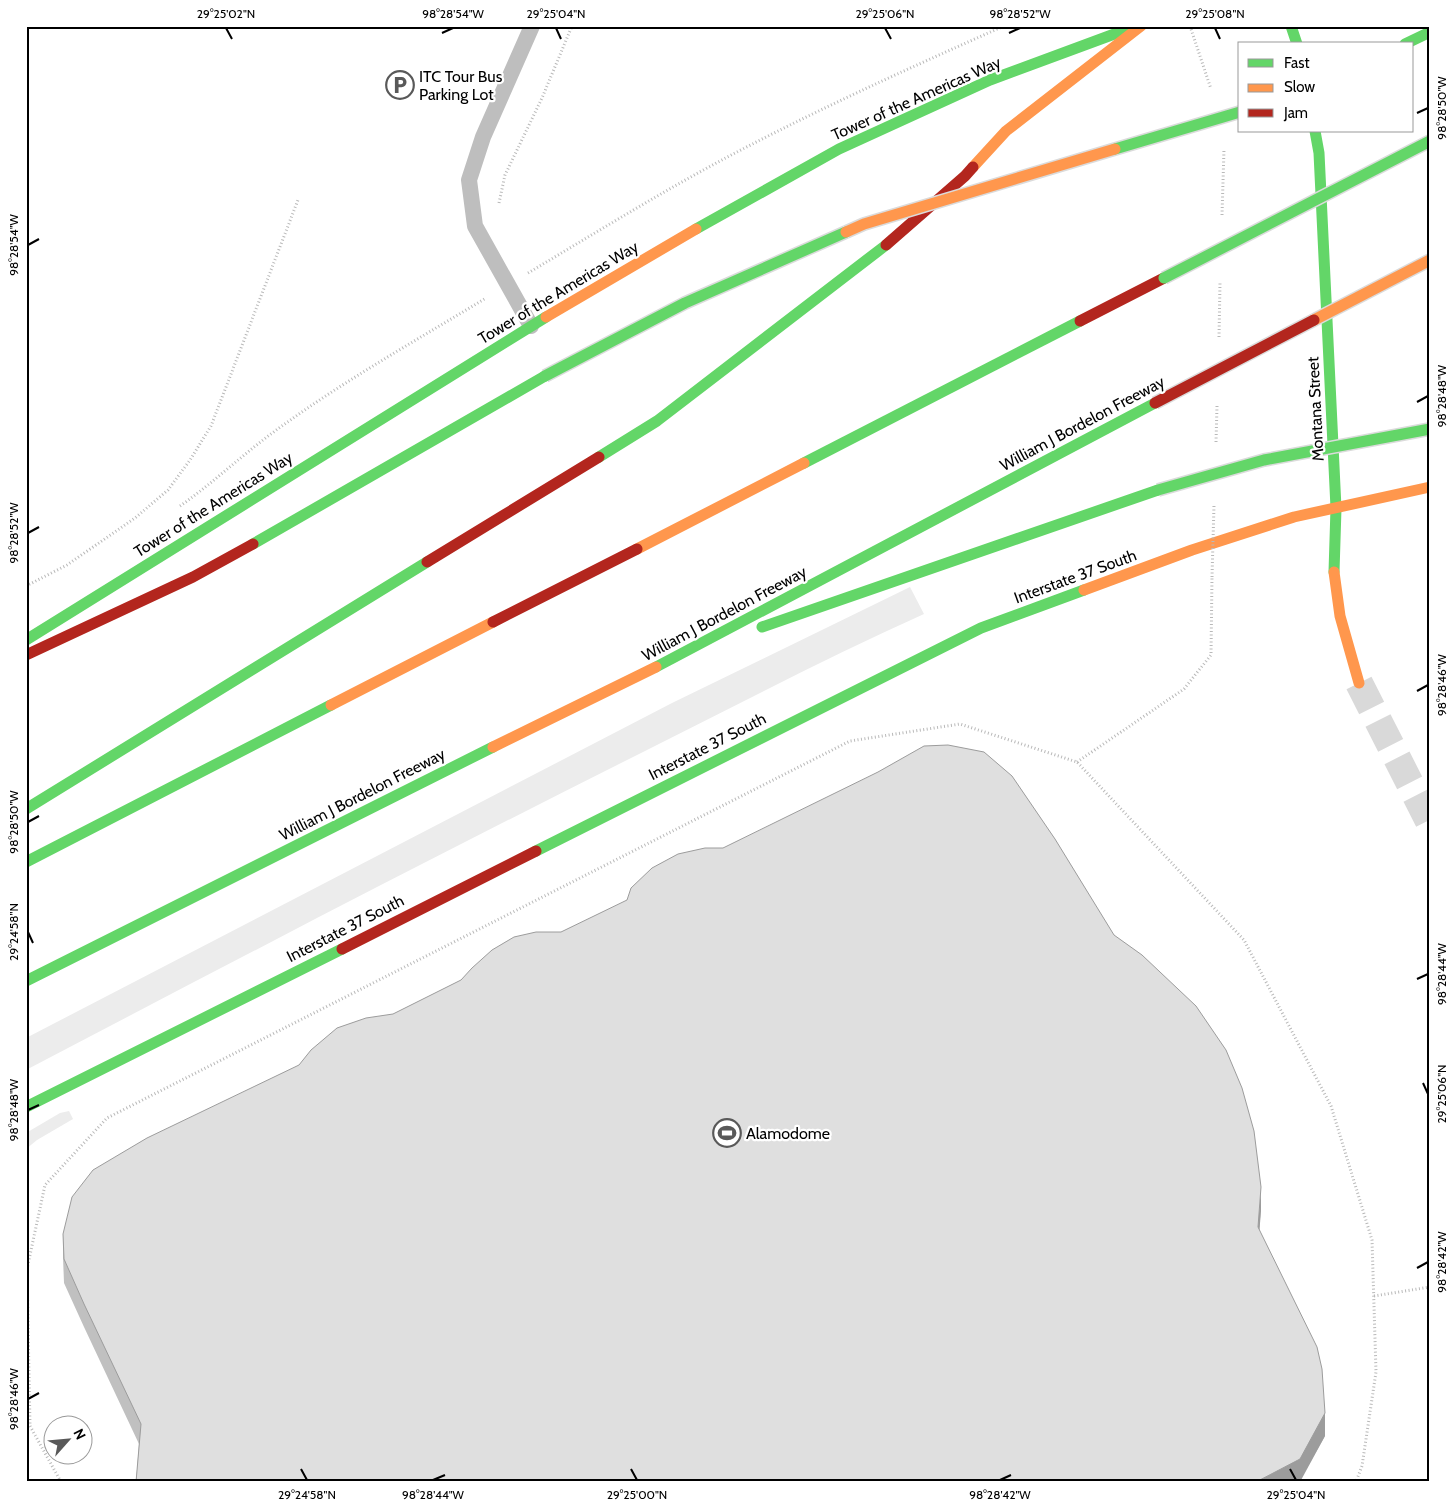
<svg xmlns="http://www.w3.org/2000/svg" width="1456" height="1508" font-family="Cabin,sans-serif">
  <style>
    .green { fill: #ececec }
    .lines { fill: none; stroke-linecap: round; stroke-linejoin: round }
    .secondary-tunnel { stroke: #d9d9d9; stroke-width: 28; stroke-dasharray: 28 14; stroke-linecap: butt }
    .path { stroke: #b9b9b9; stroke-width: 3; stroke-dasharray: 1 2.5; stroke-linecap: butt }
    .lane { stroke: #bebebe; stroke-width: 16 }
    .fast { stroke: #63d668; stroke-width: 11 }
    .slow { stroke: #ff974d; stroke-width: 11 }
    .jam { stroke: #b3261e; stroke-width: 11 }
    .fast-bridge-casing { stroke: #dbdbdb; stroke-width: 14; stroke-linecap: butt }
    .slow-bridge-casing { stroke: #dbdbdb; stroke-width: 14; stroke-linecap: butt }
    .jam-bridge-casing { stroke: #dbdbdb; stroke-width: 14; stroke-linecap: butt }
    .path-bridge { stroke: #b9b9b9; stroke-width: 3; stroke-dasharray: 1 2.5; stroke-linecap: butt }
    .fast-bridge { stroke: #63d668; stroke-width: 11 }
    .slow-bridge { stroke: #ff974d; stroke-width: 11 }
    .jam-bridge { stroke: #b3261e; stroke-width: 11 }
    .wall { fill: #c0c0c0 }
    .shaded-wall { fill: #9c9c9c }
    .building { fill: #dfdfdf; stroke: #9c9c9c }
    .ticks { fill: none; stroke: #000; stroke-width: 2 }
    .labels { text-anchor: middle; stroke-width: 4.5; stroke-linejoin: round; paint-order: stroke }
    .poi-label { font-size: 16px; fill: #000; stroke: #fff; text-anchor: start }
    .street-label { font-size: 16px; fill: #000; stroke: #fff }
    .neatline { fill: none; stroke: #000; stroke-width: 2 }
    .ticks-label { font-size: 12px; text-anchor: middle; fill: #000 }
  </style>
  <rect width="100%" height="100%" fill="#fff"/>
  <!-- green -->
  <g class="green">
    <path d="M910,587L924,614C830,656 739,704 647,750C439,854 232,962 26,1070V1038L672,703Z"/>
    <path d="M69,1111L73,1119L37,1140L26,1149V1133L60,1113Z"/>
  </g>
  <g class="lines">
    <!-- secondary-tunnel -->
    <path class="secondary-tunnel" d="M1359,683L1430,823"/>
    <!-- path -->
    <g class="path">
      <path d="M1190,26L1211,89"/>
      <path d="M499,203L505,175L542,98L572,26"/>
      <path d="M1222,215L1224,149"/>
      <path d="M528,273C597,232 666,189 737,152C825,106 914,66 1004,26"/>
      <path d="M1219,337L1220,283"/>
      <path d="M1216,442L1217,406"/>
      <path d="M180,506C213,483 242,455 275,431C342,382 415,341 486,298"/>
      <path d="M26,586L67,565L135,518L168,490L190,460L211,426L298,200"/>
      <path d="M1077,762L1184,689L1211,655L1212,577"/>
      <path d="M1374,1296L1430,1287"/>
      <path d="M26,1307L29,1308L26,1309"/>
      <path d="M61,1482L30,1426L27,1269L45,1185L107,1118L850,741L960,724L1077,762L1244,940L1331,1106L1372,1240L1376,1372L1362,1466L1356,1482"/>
    </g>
    <!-- lane -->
    <path class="lane" d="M531,326L475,226L469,180L483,137L532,26"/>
    <!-- fast -->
    <g class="fast">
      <path d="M1291,26L1297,44"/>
      <path d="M1405,44L1430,32"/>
      <path d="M1315,131L1319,153L1336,508L1334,572"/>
      <path d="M696,229L839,149L990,80L1136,26"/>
      <path d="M599,457L657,421L886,245"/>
      <path d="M804,463L1080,321"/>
      <path d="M253,544L545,376"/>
      <path d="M762,627L1158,490"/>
      <path d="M26,640L546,317"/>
      <path d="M656,667L1155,403"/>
      <path d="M26,809L427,562"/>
      <path d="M536,851L981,628L1084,590"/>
      <path d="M26,862L331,705"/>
      <path d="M26,981L493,747"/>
      <path d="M26,1107L342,949"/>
    </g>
    <!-- slow -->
    <g class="slow">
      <path d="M973,167L1006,131L1141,26"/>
      <path d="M546,317L696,229"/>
      <path d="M637,549L804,463"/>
      <path d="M1334,572L1340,616L1359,683"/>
      <path d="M1084,590L1192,550L1294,517L1430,487"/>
      <path d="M331,705L493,622"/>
      <path d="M493,747L656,667"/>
    </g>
    <!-- jam -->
    <g class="jam">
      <path d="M886,245L965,176L973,167"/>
      <path d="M1080,321L1164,278"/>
      <path d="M427,562L599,457"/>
      <path d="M493,622L637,549"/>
      <path d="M26,655L193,577L253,544"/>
      <path d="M342,949L536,851"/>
    </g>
    <defs>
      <g id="fast-bridge">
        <path d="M1115,149L1240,112"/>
        <path d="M1164,278L1430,141"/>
        <path d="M545,376L685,303L846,232"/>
        <path d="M1158,490L1264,460L1430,429"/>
      </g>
      <g id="slow-bridge">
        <path d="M846,232L864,224L1115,149"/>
        <path d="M1314,320L1430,260"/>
      </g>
      <path id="jam-bridge" d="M1155,403L1314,320"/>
    </defs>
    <!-- fast-bridge casing -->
    <use href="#fast-bridge" class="fast-bridge-casing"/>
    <!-- slow-bridge casing -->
    <use href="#slow-bridge" class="slow-bridge-casing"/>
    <!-- jam-bridge casing -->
    <use href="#jam-bridge" class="jam-bridge-casing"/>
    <!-- path-bridge -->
    <path class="path-bridge" d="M1212,577L1214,505"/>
    <!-- fast-bridge -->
    <use href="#fast-bridge" class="fast-bridge"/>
    <!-- slow-bridge -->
    <use href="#slow-bridge" class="slow-bridge"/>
    <!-- jam-bridge -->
    <use href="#jam-bridge" class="jam-bridge"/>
  </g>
  <!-- wall -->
  <path class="wall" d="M1261,1210L1259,1231L1325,1436L1299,1482H136L139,1444L84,1327L64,1283L63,1257V1234Z"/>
  <!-- shaded-wall -->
  <g class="shaded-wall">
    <path d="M1261,1187V1210L1258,1250V1227Z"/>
    <path d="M1325,1413V1436L1300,1482H1256Z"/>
  </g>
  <!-- building -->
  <path class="building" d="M948,745L984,752L1012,776L1055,839L1114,935L1142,955L1196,1006L1226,1050L1242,1088L1254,1131L1261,1187L1258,1227L1317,1347L1322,1369L1325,1413L1300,1459L1256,1482H136L141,1424L84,1304L64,1259L63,1234L72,1197L93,1170L147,1138L299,1065L311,1050L337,1028L366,1018L393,1014L461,980L472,968L492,950L514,937L536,932H561L627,900L631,888L652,868L678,854L705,848H723L878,772L924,746Z"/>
  <!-- ticks -->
  <path class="ticks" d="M226,28L232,39M556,28L561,39M885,28L891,39M1215,28L1220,39M442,33L453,28M1009,33L1020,28M1417,113L1428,108M28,245L39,239M1417,402L1428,396M28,533L39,527M1417,691L1428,685M28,822L39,816M28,932L33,943M1417,979L1428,974M1423,1083L1428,1094M28,1110L39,1105M1417,1268L1428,1262M28,1399L39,1393M301,1469L307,1480M631,1469L637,1480M1290,1469L1296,1480M433,1480L445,1475M1000,1480L1011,1475"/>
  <!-- icons -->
  <defs>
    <symbol id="parking-ring" viewBox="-11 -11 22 22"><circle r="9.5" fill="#fff" stroke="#595959" stroke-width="1.5"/><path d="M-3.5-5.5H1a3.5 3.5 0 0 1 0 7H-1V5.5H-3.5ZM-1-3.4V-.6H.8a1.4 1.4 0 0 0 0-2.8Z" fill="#595959"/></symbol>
    <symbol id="stadium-ring" viewBox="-11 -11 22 22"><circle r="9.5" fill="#fff" stroke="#595959" stroke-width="1.5"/><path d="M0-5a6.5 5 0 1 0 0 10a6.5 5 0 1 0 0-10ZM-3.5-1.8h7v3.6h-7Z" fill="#595959"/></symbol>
  </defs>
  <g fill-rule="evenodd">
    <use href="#parking-ring" x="384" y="69" width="32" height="32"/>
    <use href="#stadium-ring" x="711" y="1117" width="32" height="32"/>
  </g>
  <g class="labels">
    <!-- poi labels -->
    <g class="poi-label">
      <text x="419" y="82">ITC Tour Bus<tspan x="419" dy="18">Parking Lot</tspan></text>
      <text x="746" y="1139">Alamodome</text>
    </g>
    <!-- street labels -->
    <g class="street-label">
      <text transform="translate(916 98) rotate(-24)" y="6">Tower of the Americas Way</text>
      <text transform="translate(558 292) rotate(-31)" y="6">Tower of the Americas Way</text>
      <text transform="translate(1315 409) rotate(-93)" y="6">Montana Street</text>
      <text transform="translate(1082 423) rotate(-28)" y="6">William J Bordelon Freeway</text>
      <text transform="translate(213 504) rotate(-32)" y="6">Tower of the Americas Way</text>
      <text transform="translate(1075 576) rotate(-20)" y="6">Interstate 37 South</text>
      <text transform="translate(724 613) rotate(-28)" y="6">William J Bordelon Freeway</text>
      <text transform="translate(707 746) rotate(-27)" y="6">Interstate 37 South</text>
      <text transform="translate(362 794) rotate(-27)" y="6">William J Bordelon Freeway</text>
      <text transform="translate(345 928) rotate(-27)" y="6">Interstate 37 South</text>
    </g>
  </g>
  <!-- border -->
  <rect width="1456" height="1508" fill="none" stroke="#ffffff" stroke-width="55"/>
  <!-- legend -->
  <rect x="1238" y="42" width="175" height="90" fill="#ffffff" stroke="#999999"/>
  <rect x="1248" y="59" width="25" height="8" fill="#63d668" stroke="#999999"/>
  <text x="1284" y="68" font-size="15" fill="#000000">Fast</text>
  <rect x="1248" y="84" width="25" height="8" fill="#ff974d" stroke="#999999"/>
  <text x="1284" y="92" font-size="15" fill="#000000">Slow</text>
  <rect x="1248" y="109" width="25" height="8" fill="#b3261e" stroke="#999999"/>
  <text x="1284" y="118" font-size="15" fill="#000000">Jam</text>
  <!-- north arrow -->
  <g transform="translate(68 1440) rotate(63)"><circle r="24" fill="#ffffff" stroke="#999999"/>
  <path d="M0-4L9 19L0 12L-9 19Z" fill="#595959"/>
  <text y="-8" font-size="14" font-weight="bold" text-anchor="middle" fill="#000000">N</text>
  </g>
  <rect x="28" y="28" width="1400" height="1452" class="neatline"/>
  <g class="ticks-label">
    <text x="226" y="18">29°25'02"N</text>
    <text x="453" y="18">98°28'54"W</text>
    <text x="556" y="18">29°25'04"N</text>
    <text x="885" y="18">29°25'06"N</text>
    <text x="1020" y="18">98°28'52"W</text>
    <text x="1215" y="18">29°25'08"N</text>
    <text transform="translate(1442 108) rotate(-90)" y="4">98°28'50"W</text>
    <text transform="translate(14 245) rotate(-90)" y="4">98°28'54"W</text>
    <text transform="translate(1442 396) rotate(-90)" y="4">98°28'48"W</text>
    <text transform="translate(14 533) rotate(-90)" y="4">98°28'52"W</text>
    <text transform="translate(1442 685) rotate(-90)" y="4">98°28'46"W</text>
    <text transform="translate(14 822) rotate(-90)" y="4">98°28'50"W</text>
    <text transform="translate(14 932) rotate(-90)" y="4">29°24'58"N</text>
    <text transform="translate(1442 974) rotate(-90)" y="4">98°28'44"W</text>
    <text transform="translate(1442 1094) rotate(-90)" y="4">29°25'06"N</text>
    <text transform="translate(14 1110) rotate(-90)" y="4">98°28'48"W</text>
    <text transform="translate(1442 1262) rotate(-90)" y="4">98°28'42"W</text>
    <text transform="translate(14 1399) rotate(-90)" y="4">98°28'46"W</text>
    <text x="307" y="1499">29°24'58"N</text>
    <text x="433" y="1499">98°28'44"W</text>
    <text x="637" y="1499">29°25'00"N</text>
    <text x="1000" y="1499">98°28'42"W</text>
    <text x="1296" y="1499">29°25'04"N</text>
  </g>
</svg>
